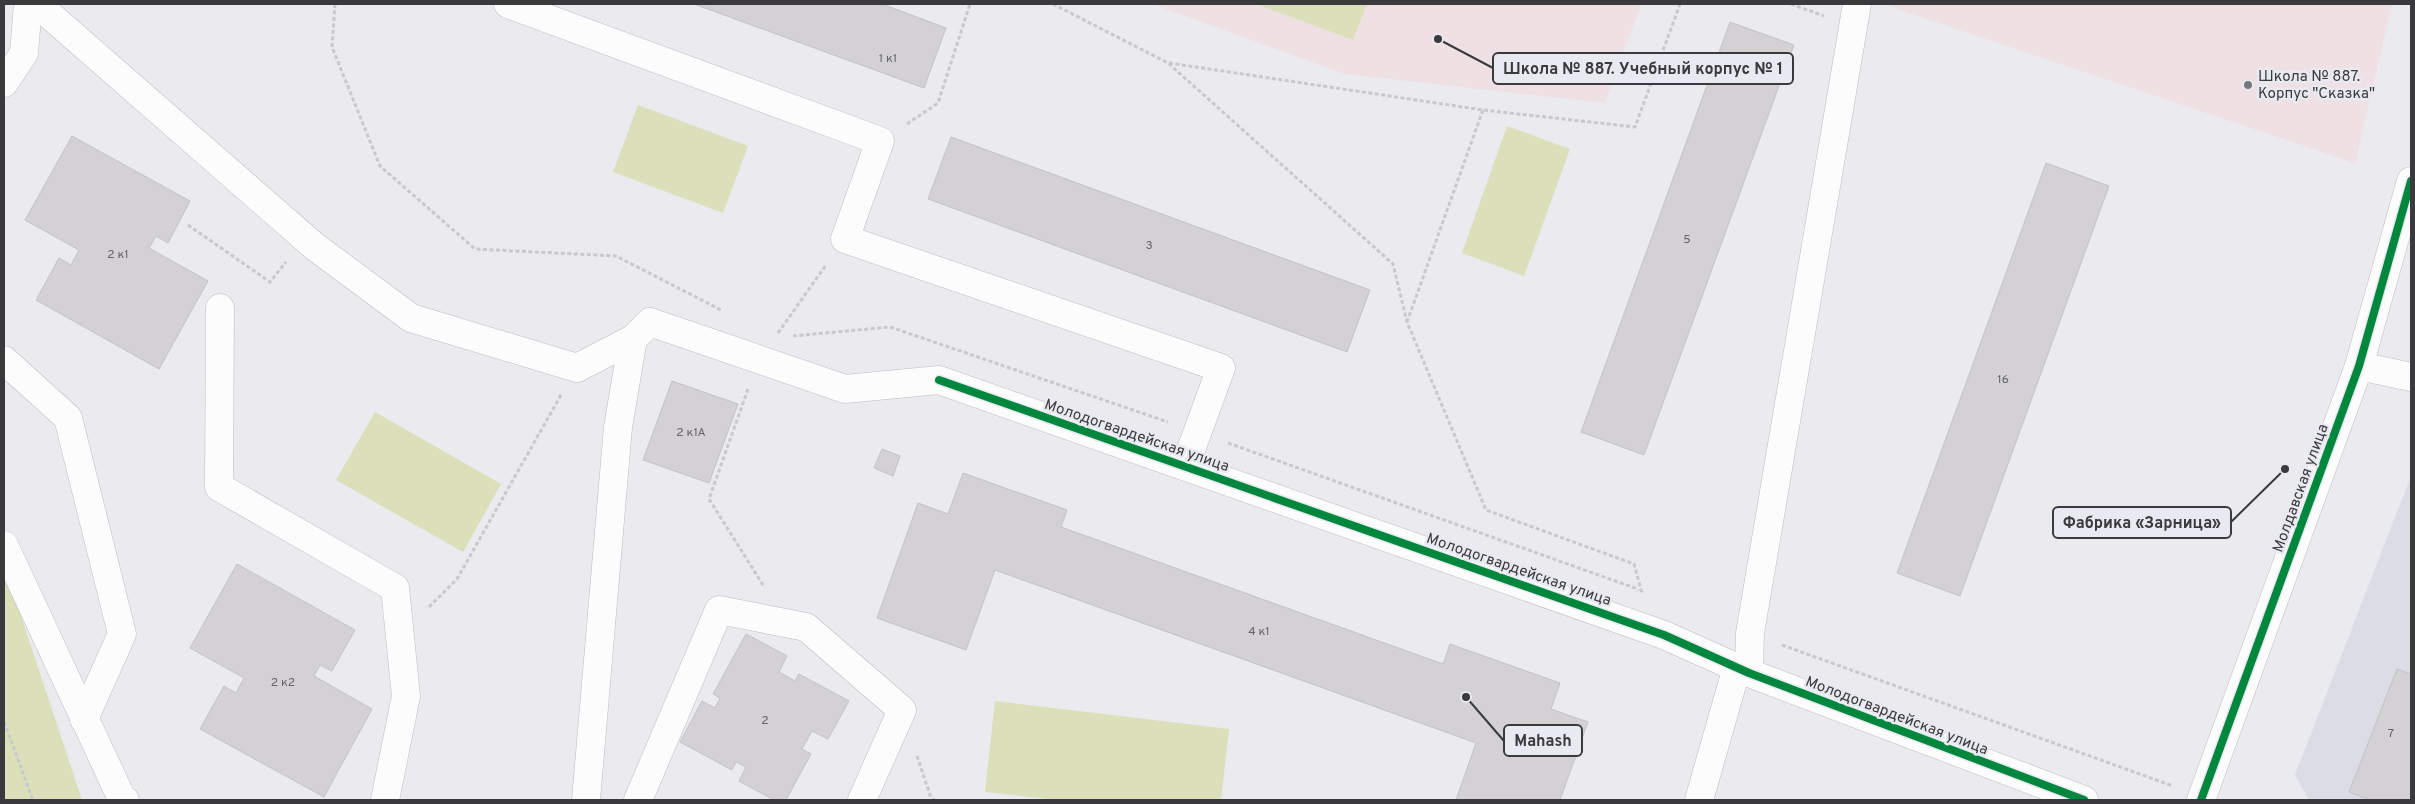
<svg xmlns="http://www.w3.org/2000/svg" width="2415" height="804" font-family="Overpass,sans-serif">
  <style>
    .built { fill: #dcdce7 }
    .education { fill: #efe0e3 }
    .green { fill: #dbe0ba }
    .building { fill: #d3d1d3; stroke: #c3c2c4 }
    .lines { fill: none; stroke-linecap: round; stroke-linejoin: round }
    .minor-casing { stroke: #bcbdc0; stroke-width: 29 }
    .path { stroke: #c9c9cb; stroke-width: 3; stroke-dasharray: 4 2.5; stroke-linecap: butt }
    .minor { stroke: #fcfcfd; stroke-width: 28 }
    .cycleway-casing { stroke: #e8e9f1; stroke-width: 11 }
    .cycleway { stroke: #00873e; stroke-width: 8 }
    .poi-dot { fill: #78787b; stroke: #e8e9f1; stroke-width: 2 }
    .labels { text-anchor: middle; stroke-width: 5; stroke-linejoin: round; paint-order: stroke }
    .number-label { font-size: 12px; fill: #636265 }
    .poi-label { font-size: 15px; fill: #3a3a3d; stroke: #e8e9f1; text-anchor: start }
    .street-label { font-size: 15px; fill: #3a3a3d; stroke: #e8e9f1 }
    .leader { fill: none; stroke: #3a3a3d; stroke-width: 2 }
    .callout-dot { fill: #3a3a3d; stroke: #e8e9f1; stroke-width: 2 }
    .callout { fill: #e8e9f1; stroke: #3a3a3d; stroke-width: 2 }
    .callout-label { font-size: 16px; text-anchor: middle; font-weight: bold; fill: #3a3a3d }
  </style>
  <rect width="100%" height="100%" fill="#eaeaef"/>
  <!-- built -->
  <path class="built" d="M2411,476V800H2309L2295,775Z"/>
  <!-- education -->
  <g class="education">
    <path d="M1152,4H1641L1605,103L1345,74Z"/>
    <path d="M1891,4H2392L2355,163L1891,7Z"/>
  </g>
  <!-- green -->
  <g class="green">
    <path d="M1256,4H1367L1353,40Z"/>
    <path d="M638,105L748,146L723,213L613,172Z"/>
    <path d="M1507,126L1570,149L1524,276L1462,253Z"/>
    <path d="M375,412L501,484L463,552L336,480Z"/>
    <path d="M4,565L82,800H4Z"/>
    <path d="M995,701L1229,729L1221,800H1058L985,792Z"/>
  </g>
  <!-- building -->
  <g class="building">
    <path d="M694,4H882L946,28L924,88Z"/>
    <path d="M1730,22L1794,45L1644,455L1581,432Z"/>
    <path d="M72,136L190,201L168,243L156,236L149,248L208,281L159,369L36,300L59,258L71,265L79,250L25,220Z"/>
    <path d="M951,137L1370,290L1347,352L928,199Z"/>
    <path d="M2046,163L2109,186L1960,596L1897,573Z"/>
    <path d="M672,381L738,404L709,483L643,460Z"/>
    <path d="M882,449L900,456L893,476L874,468Z"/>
    <path d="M963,473L1067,510L1061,527L1443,664L1450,644L1560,683L1551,709L1588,722L1560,800H1456L1476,743L995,570L966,650L877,618L918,503L948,514Z"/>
    <path d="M237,564L355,630L332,671L320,665L314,676L372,709L324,797L200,729L224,686L236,693L244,678L190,648Z"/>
    <path d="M746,634L787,656L779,672L795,681L799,674L849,701L828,739L812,731L802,749L811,754L786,800H774L739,781L746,767L736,762L732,770L680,742L702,701L715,708L720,698L713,694Z"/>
    <path d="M2397,669L2411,674V800H2370L2349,792Z"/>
  </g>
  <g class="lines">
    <defs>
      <g id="minor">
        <path d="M37,4L314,246L411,318L577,368L633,339"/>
        <path d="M508,4L880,141L845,239L1221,368L1185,466"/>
        <path d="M4,83L24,53L28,4"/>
        <path d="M220,308L219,487L395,588L406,696L385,800"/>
        <path d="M4,360L68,418L122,634L84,719"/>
        <path d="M2359,366L2411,377"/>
        <path d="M4,545L122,799L125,800"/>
        <path d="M1749,673L1750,633L1857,4"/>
        <path d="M586,800L618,427L633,339L650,322L845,389L939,380L1664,635L1749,673L2084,800"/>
        <path d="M638,800L719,610L806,627L902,710L862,800"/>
        <path d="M1699,800L1737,667"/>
        <path d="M2201,800L2359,366L2411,181"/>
      </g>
    </defs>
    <!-- minor casing -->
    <use href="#minor" class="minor-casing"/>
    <!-- path -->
    <g class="path">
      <path d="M335,4L332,47L380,166L475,249L616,256L721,310"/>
      <path d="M1053,4L1168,63L1393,264L1407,322L1486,510L1634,564L1642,593"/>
      <path d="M1791,4L1824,16"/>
      <path d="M1169,63L1483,110L1635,127L1680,4"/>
      <path d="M907,124L938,103L970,4"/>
      <path d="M188,225L270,282L286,262"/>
      <path d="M1407,322L1483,110"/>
      <path d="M778,333L826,265"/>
      <path d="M793,336L890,327L1168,422"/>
      <path d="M748,389L709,499L763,585"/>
      <path d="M1228,443L1635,588L1638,591"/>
      <path d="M429,607L457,579L561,395"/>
      <path d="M1782,645L2173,786"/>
      <path d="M4,722L33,800"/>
      <path d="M917,756L931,798L934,800"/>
    </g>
    <!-- minor -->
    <use href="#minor" class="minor"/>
    <defs>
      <g id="cycleway">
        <path d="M939,380L1664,635L1749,673L2084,800"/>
        <path d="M2201,800L2359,366L2411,181"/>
      </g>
    </defs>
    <!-- cycleway casing -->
    <use href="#cycleway" class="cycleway-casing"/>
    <!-- cycleway -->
    <use href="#cycleway" class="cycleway"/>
  </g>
  <!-- markers -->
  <circle class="poi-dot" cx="2248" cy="85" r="5"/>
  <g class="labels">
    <!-- number labels -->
    <g class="number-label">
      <text x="888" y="62">1 к1</text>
      <text x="1687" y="243">5</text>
      <text x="1149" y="249">3</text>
      <text x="118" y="258">2 к1</text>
      <text x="2003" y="383">16</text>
      <text x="691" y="436">2 к1А</text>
      <text x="1259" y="635">4 к1</text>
      <text x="283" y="686">2 к2</text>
      <text x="765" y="724">2</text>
      <text x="2391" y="737">7</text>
    </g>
    <!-- poi labels -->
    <g class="poi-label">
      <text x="2258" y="81">Школа № 887.<tspan x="2258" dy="17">Корпус "Сказка"</tspan></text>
    </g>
    <!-- street labels -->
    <g class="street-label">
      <text transform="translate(1137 435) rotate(19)" y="5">Молодогвардейская улица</text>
      <text transform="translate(2300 488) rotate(-70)" y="5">Молдавская улица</text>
      <text transform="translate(1519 569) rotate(19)" y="5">Молодогвардейская улица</text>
      <text transform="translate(1897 715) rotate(21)" y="5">Молодогвардейская улица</text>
    </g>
  </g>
  <!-- callouts -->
  <path class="leader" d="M1438 39L1493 68M2285 469L2231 522M1466 697L1504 741"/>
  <g class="callout-dot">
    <circle cx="1438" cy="39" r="5"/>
    <circle cx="2285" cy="469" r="5"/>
    <circle cx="1466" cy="697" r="5"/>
  </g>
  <g class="callout">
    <rect x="1493" y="53" width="300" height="31" rx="5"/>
    <rect x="2053" y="507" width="178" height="31" rx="5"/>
    <rect x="1504" y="725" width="78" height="31" rx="5"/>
  </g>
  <g class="callout-label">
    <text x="1643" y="74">Школа № 887. Учебный корпус № 1</text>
    <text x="2142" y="528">Фабрика «Зарница»</text>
    <text x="1543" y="746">Mahash</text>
  </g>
  <!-- border -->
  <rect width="2415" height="804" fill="none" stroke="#3a3a3d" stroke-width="10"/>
</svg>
